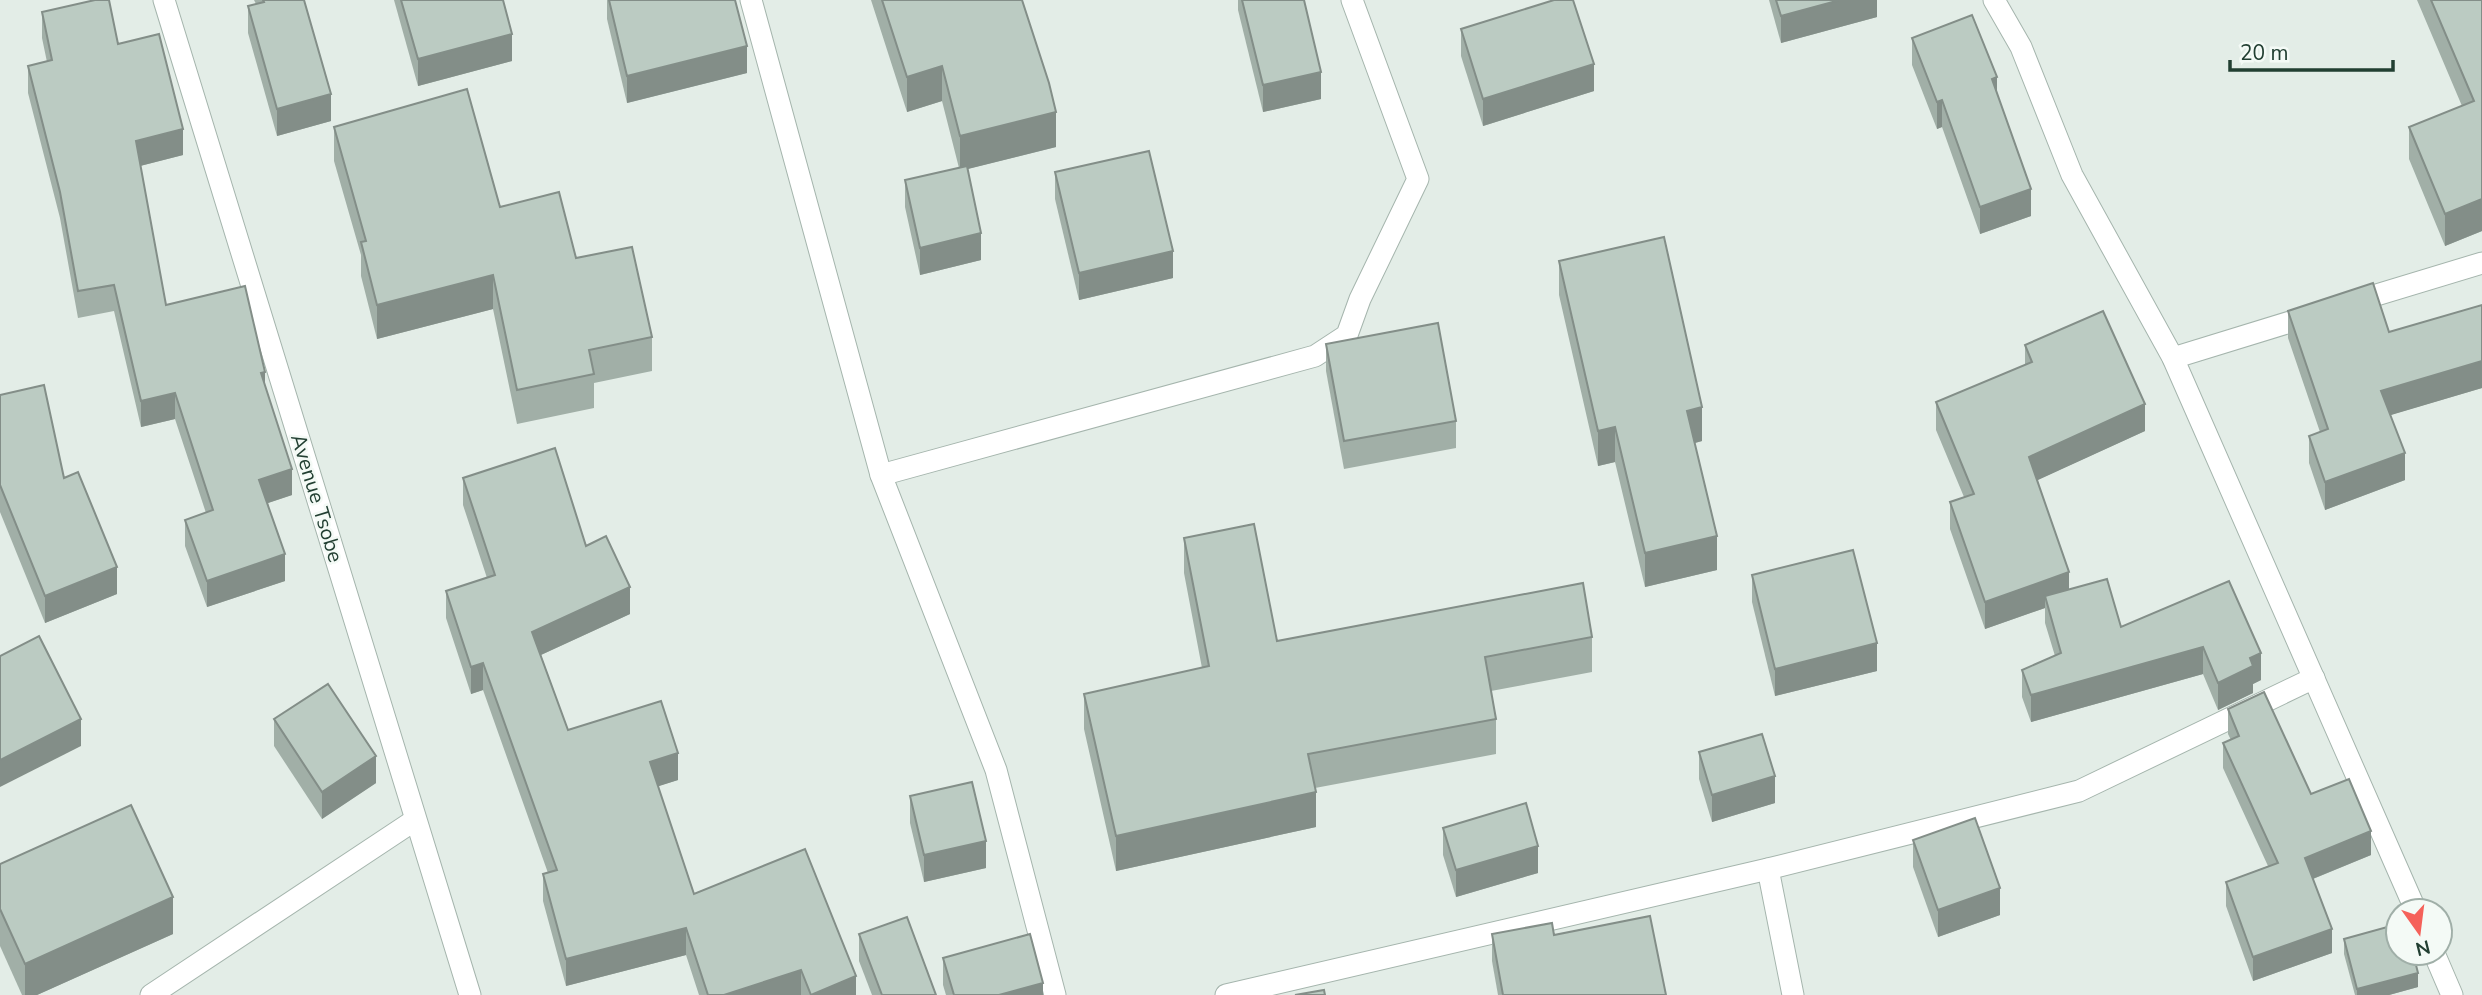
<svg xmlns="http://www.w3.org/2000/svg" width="2482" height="995" font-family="'Nunito Sans',sans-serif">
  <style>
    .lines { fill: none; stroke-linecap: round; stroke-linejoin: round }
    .street-casing { stroke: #a5b5ad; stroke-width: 23 }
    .street { stroke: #fff; stroke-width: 21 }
    .wall { fill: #a1afa7 }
    .shaded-wall { fill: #838e88 }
    .building { fill: #bbcbc2; stroke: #838e88; stroke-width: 2 }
    .labels { text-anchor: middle; stroke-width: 5; stroke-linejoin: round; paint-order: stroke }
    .street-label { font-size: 21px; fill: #223f32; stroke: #f4faf6 }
  </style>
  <rect width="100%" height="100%" fill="#e3ede7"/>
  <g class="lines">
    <defs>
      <g id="street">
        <path d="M164,0L470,995"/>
        <path d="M751,0L881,475L996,770L1055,995"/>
        <path d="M1994,0L2021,47L2072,175L2173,358L2416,911"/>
        <path d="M2350,303L2482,263"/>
        <path d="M2173,358L2316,314"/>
        <path d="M881,475L1315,356L1347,335L1360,299L1418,179L1352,0"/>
        <path d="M1768,869L1793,995"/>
        <path d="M2434,953L2452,995"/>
        <path d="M151,995L415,820"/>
        <path d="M1226,995L1768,869L2079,791L2314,678"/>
      </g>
    </defs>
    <!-- street casing -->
    <use href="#street" class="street-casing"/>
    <!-- street -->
    <use href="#street" class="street"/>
  </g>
  <!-- wall -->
  <g class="wall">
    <path d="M254,0H304L331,121L277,136L248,33V6L256,4Z"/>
    <path d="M394,0H503L512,61L418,86Z"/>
    <path d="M607,0H609L747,73L627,103L607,19Z"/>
    <path d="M871,0H1022L1056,147L967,169L981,260L920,275L905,207V180L959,168L942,101L907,112Z"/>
    <path d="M1238,0H1304L1321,99L1263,112L1238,10Z"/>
    <path d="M1769,0H1877V17L1781,43Z"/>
    <path d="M2417,0H2482V231L2445,246L2409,159V127L2462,106Z"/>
    <path d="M42,12L118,44L183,155L140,166L166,305L265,385L292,495L268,503L285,581L207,607L185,546V520L206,513L175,419L141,427L114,311L78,318L60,218L28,93V66L47,62L42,38Z"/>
    <path d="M1461,29L1594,91L1483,126L1461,56Z"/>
    <path d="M1912,38L1997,93L2031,216L1980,234L1942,127L1937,129L1912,65Z"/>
    <path d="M334,127L500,207L576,258L652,337V371L594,383V408L517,424L493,309L377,339L361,276V255L334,161Z"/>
    <path d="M1055,172L1173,278L1079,300L1055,199Z"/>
    <path d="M1559,261L1702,441L1695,443L1717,570L1645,587L1615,462L1598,466L1559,295Z"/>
    <path d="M2482,305V388L2390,415L2405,480L2325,510L2309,463V436L2320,432L2288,338V311L2389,332Z"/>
    <path d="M1326,344L1456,421V448L1344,469L1326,371Z"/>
    <path d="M2025,345L2145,431L2037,480L2069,589L2121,627L2229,581L2261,680L2253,684V693L2218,710L2203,674L2031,722L2022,697V670L2055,656L2045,623V608L1985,629L1950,529V502L1964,497L1936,430V402L2025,365Z"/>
    <path d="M0,395L64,478L117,594L45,623L0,512Z"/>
    <path d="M463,478L586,546L630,614L541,655L568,730L678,780L658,786L694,894L856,995H699L686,955L566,986L543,901V874L548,873L483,690L471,694L446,618V591L487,578L463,505Z"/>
    <path d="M1184,538L1277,641L1592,637V672L1491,691L1496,719V754L1315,788L1316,827L1116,871L1084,729V694L1202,668L1184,573Z"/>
    <path d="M1752,575L1877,671L1775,696L1752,602Z"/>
    <path d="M2228,709L2371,855L2313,879L2332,953L2253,981L2226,906V882L2268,866L2223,768V743L2231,740L2228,734Z"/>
    <path d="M274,719L376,783L322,819L274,746Z"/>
    <path d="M1699,752L1775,803L1712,822L1699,779Z"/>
    <path d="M910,796L986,868L924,882L910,823Z"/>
    <path d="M1443,828L1538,873L1456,897L1443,855Z"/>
    <path d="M1913,840L2000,915L1938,937L1913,867Z"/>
    <path d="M0,864L173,934L37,995H22L0,946Z"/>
    <path d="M859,934L936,995H872L859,961Z"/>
    <path d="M1492,934L1554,935L1666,995H1498L1492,961Z"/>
    <path d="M2344,939L2418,987L2389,995H2355L2344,954Z"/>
    <path d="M943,958L1043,995H946L943,985Z"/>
  </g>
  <!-- shaded-wall -->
  <g class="shaded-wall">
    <path d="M1840,0H1877V17L1781,43V16Z"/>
    <path d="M512,34V61L418,86V59Z"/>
    <path d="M747,46V73L627,103V76Z"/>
    <path d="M1594,64V91L1483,126V99Z"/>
    <path d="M942,66V101L907,112V77Z"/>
    <path d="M1321,72V99L1263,112V85Z"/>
    <path d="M1997,77V104L1992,79Z"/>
    <path d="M331,94V121L277,136V109Z"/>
    <path d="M1942,100V127L1937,129V102Z"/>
    <path d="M1056,112V147L960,171V136Z"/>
    <path d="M183,129V155L136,167V141Z"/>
    <path d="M2031,189V216L1980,234V207Z"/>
    <path d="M2482,199V231L2445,246V214Z"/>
    <path d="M981,233V260L920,275V248Z"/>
    <path d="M1173,251V278L1079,300V273Z"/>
    <path d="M493,275V309L377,339V305Z"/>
    <path d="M2482,361V388L2381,418V391Z"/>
    <path d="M265,372V398L261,373Z"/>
    <path d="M175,393V419L141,427V401Z"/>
    <path d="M2145,404V431L2029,484V457Z"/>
    <path d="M1702,407V441L1687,445V411Z"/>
    <path d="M1615,427V462L1598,466V431Z"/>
    <path d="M2405,453V480L2325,510V482Z"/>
    <path d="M292,469V495L259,506V480Z"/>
    <path d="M1717,536V570L1645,587V553Z"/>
    <path d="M285,554V581L207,607V581Z"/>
    <path d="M117,567V594L45,623V596Z"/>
    <path d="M2069,572V599L2045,596V608L1985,629V602Z"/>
    <path d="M630,587V614L532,659V632Z"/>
    <path d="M1877,643V671L1775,696V669Z"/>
    <path d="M2203,647V674L2031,722V695Z"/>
    <path d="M2261,653V680L2253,684V693L2218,710V683L2250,658Z"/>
    <path d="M483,663V690L471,694V667Z"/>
    <path d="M81,719V746L0,787V760Z"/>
    <path d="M678,753V780L650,789V762Z"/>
    <path d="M376,756V783L322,819V792Z"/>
    <path d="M1775,776V803L1712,822V795Z"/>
    <path d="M1316,792V827L1116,871V836Z"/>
    <path d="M2371,831V855L2305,882V858Z"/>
    <path d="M986,841V868L924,882V855Z"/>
    <path d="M1538,846V873L1456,897V870Z"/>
    <path d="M2000,888V915L1938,937V910Z"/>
    <path d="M173,897V934L37,995H25V964Z"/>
    <path d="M686,928V955L566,986V959Z"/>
    <path d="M2332,929V953L2253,981V957Z"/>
    <path d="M801,970V995H724Z"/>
    <path d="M2418,973V987L2389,995H2357V989Z"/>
    <path d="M856,976V995H811Z"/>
    <path d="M1043,983V995H999Z"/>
  </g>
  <!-- building -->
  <g class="building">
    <path d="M95,0H109L118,44L159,34L183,129L136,141L166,305L245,286L265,372L261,373L292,469L259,480L285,554L207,581L185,520L213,510L175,393L141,401L114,285L78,291L60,192L28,66L52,60L42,12Z"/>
    <path d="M263,0H304L331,94L277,109L248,6L264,2Z"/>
    <path d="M401,0H503L512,34L418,59Z"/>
    <path d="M609,0H735L747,46L627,76Z"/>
    <path d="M882,0H1022L1049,83L1056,112L960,136L942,66L907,77Z"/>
    <path d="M1242,0H1304L1321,72L1263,85Z"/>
    <path d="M1554,0H1573L1594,64L1483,99L1461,29Z"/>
    <path d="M1776,0H1840L1781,16Z"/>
    <path d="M2431,0H2482V199L2445,214L2409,127L2474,101Z"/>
    <path d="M1972,15L1997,77L1992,79L2031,189L1980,207L1942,100L1937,102L1912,38Z"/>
    <path d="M467,89L500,207L559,192L576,258L632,247L652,337L589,350L594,374L517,390L493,275L377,305L361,242L366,241L334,127Z"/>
    <path d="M1149,151L1173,251L1079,273L1055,172Z"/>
    <path d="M967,166L981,233L920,248L905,180Z"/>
    <path d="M1664,237L1702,407L1687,411L1717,536L1645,553L1615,427L1598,431L1559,261Z"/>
    <path d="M2373,283L2389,332L2482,305V361L2381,391L2405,453L2325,482L2309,436L2328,429L2288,311Z"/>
    <path d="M2103,311L2145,404L2029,457L2069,572L1985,602L1950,502L1974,494L1936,402L2032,362L2025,345Z"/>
    <path d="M1438,323L1456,421L1344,441L1326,344Z"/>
    <path d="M44,385L64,478L78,472L117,567L45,596L0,485V395Z"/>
    <path d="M555,448L586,546L606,536L630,587L532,632L568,730L661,701L678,753L650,762L694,894L805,849L856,976L811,995L801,970L724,995H708L686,928L566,959L543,874L557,870L483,663L471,667L446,591L495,575L463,478Z"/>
    <path d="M1254,524L1277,641L1583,583L1592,637L1485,657L1496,719L1308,754L1316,792L1116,836L1084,694L1209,666L1184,538Z"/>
    <path d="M1853,550L1877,643L1775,669L1752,575Z"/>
    <path d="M2107,579L2121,627L2229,581L2261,653L2250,658L2253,666L2218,683L2203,647L2031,695L2022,670L2061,653L2045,596Z"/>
    <path d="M39,636L81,719L0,760V656Z"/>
    <path d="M328,684L376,756L322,792L274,719Z"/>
    <path d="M2264,692L2311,794L2349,779L2371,831L2305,858L2332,929L2253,957L2226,882L2278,863L2223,743L2239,736L2228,709Z"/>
    <path d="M1762,734L1775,776L1712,795L1699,752Z"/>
    <path d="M972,782L986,841L924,855L910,796Z"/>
    <path d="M1526,803L1538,846L1456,870L1443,828Z"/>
    <path d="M131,805L173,897L25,964L0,909V864Z"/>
    <path d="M1975,818L2000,888L1938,910L1913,840Z"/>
    <path d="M1650,916L1666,995H1503L1492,934L1552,923L1554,935Z"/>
    <path d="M907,917L936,995H882L859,934Z"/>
    <path d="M2398,924V953H2413L2418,973L2357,989L2344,939Z"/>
    <path d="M1030,934L1043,983L999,995H954L943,958Z"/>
    <path d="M1324,990L1325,995H1295Z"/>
  </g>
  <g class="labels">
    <!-- street labels -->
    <g class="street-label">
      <text transform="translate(317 498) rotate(73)" y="7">Avenue Tsobe</text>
    </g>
  </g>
  <!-- north arrow -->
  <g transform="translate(2419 932) rotate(166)"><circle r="33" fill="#f4faf6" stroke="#a0afa8" stroke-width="2"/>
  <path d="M0-5L12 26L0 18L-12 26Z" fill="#f5615a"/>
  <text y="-10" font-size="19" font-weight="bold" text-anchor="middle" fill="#223f32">N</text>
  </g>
  <!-- scale -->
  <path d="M2230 60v10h163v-10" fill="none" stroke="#223f32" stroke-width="3.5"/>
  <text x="2240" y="60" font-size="21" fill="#223f32" stroke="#f4faf6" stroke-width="5" paint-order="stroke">20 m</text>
</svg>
